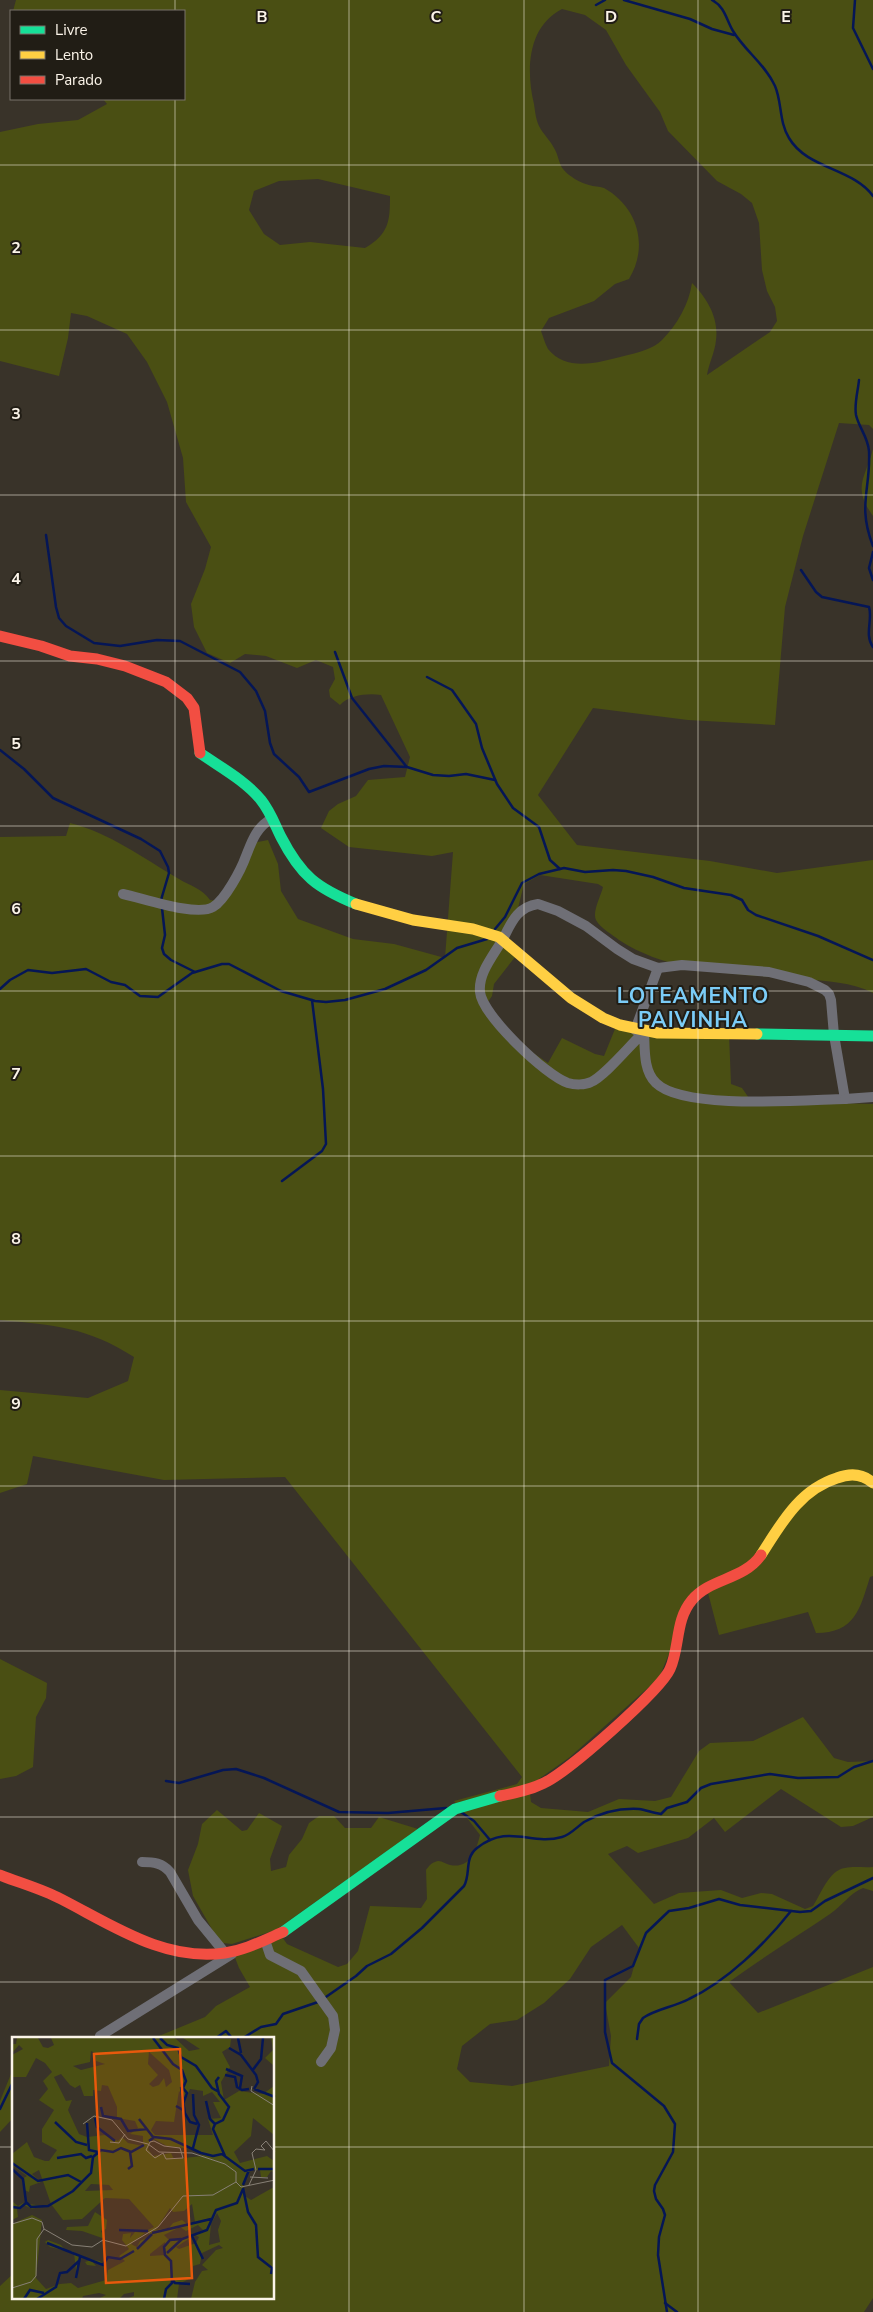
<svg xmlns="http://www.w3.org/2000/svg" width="873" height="2312" font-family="'Nunito Sans',sans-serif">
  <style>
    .green { fill: #4a4f13; fill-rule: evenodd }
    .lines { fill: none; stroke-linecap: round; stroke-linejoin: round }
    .stream { stroke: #051656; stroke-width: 2.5 }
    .street { stroke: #6f6f76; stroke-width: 10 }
    .fast { stroke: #16e098; stroke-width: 11 }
    .slow { stroke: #ffcf43; stroke-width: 11 }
    .jam { stroke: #f24e42; stroke-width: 11 }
    .grid { fill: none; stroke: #fbf4e9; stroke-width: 1; stroke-opacity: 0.55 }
    .labels { text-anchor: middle; stroke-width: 4; stroke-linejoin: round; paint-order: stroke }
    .district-label { font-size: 21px; font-weight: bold; letter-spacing: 1px; fill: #7bccf7; stroke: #211d15 }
    .inset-river { fill: none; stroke: #051656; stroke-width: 2.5 }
    .inset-road { fill: none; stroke: #878076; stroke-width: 1 }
    .view { fill: #e8590c; fill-opacity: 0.15; stroke: #e8590c; stroke-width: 2.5 }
    .inset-edge { fill: none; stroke: #fbf4e9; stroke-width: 2.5 }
    .grid-label { font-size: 16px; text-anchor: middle; font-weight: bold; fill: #fbf4e9; stroke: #211d15; stroke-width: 4; stroke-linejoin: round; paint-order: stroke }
  </style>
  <rect width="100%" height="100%" fill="#393329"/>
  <!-- green -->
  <g class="green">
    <path d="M16,0H873V429L869,425L839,423L803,536L785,607L775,725L688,720L593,708L538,795L577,845L710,861L777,873L873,860V993C852,982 826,981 803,979C741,974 673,975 619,940C613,935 600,928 596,920C592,912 601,896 603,887L598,884L540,875L524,884L516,916L505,934L519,952L494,984L492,996L483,1009L510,1037L548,1063L562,1038L595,1054L604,1056L617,1024L729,1034L731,1084L742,1088L751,1101L873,1104V1576L870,1577C860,1609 855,1633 816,1633L808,1612L719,1635L707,1589L690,1597L673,1644L659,1678L570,1757L529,1786L531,1802L541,1808L588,1812L619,1799L655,1801L671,1797L699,1751L710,1743L753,1741L803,1717L834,1758L848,1762L873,1761V1817L853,1826L841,1827L781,1789L725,1832L714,1818L688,1838L638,1853L627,1846L608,1854L654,1904L679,1893L721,1890L742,1898L761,1893L772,1894L805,1909L813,1906C821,1894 829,1870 845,1868C854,1866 864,1868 873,1867V1891L863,1888C850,1893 842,1906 830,1914C796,1937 762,1958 729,1982L758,2013L873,1967V2298L864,2312H0V2286L14,2273V2298H274V2038H154L205,2017L216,2006L250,1987L239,1968L234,1955L280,1934L287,1944L338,1967L347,1964L358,1951L370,1906L421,1908L427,1899L426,1870C428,1867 431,1863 435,1862C440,1859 445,1864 450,1865C470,1869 476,1851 480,1835L454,1801L517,1784L522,1777L285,1477L164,1480L33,1456L27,1484L0,1493V1390L88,1398L128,1381L134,1357C87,1327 54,1325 0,1320V837L66,836L70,823C110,833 143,858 179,879C190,886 202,888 210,900L220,901L253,843L268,840L278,864L281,891L298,919L353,939L394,944L445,958L453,852L432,856L349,847L321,828L329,811L338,804L356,796L368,780L405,777L410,757L381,695C368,693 349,695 340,705L330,697L329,690L335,679L333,667L316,660L297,668L266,656L245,654L230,663L207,653L194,627L191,604L205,569L211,547L186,502L183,458L167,402L147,362L127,334L87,316L71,313L68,338L59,376L0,361V132L38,124L78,120L107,104L103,99H184V11H13ZM562,9L585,15L606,30L626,65L660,112L668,131L717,181L741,194L752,203L759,223L762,270L767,291L775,307L777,321L770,332L707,375C709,363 715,352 716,340C719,318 707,298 692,283C689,304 677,325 662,340C653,349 637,353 624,356C600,362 567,373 548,349C545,344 543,336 541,331L549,318L594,301L615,284L629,279C649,246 638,207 604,188C599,186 594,187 589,185C581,183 568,176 563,169C559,164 558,154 554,148C550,140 543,134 539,126C536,120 535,111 534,104C526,71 527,27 562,9ZM318,179L390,196C390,221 389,234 365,248L310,242L280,245L264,234L249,210L254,191L279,181ZM622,1925L639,1948L631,1977L605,2003L611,2036L609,2066L512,2086L470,2082L457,2069L462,2046L490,2024L517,2020L544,2003L570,1979L591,1947Z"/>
    <path d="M873,449V516C852,487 865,479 873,449Z"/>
    <path d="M0,1659L47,1683L46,1698L36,1717L33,1767L16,1776L0,1779Z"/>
    <path d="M217,1810L242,1831L247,1830L259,1813L282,1826L270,1859L271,1871L286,1867L289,1855L302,1839L309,1823L319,1816H334L345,1828H371L379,1817L418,1829L276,1930L232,1944L223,1943L217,1938L193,1896L188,1870L198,1844L202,1824Z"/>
    <path d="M13,2069L14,2117L0,2132V2101Z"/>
  </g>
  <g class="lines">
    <!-- stream -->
    <g class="stream">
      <path d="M624,0L690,19L712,29L734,35"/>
      <path d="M712,0C725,7 726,19 733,31C745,51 765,64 775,86C782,102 779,122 789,138C807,169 853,168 873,196"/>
      <path d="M855,0L853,28L873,69"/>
      <path d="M596,5L605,0"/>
      <path d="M859,380C858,391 854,404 856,415C859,428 868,437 869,451C871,489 857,505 873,546"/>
      <path d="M46,535L56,607L59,618L66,626L94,643L120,646L157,640L180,641L240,672L256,691L265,711L270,743L274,754L299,777L309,792L369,769L384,766L407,767L433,775L449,776L466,774L495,780"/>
      <path d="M873,552L869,568L873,580"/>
      <path d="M801,570L816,592L822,597L869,607C873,619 864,635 873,647"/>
      <path d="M335,652L352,698L406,766"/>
      <path d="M427,677L452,690L476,724L482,748L497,784L513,808L539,827L550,860L560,869"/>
      <path d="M0,750L24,769L53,798L141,839L160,851L168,867L169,873L161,900"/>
      <path d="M162,908L165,935L162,948L164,954L171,960L195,972"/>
      <path d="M495,929L505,917L522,883L539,874L564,868L585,872L613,870L626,871L653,877L684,888L731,895L742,900L748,910L756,915L818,936L873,960"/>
      <path d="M0,989L10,980L28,970L52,973L86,969L111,982L125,985L140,996L158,997L192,973L222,964H229L281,991L315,1001L326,1002L345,1000L385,989L426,970L457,948L487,939"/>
      <path d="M282,1181L322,1151L326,1144L323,1089L312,1000"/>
      <path d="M166,1781L179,1783L223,1770L236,1769L264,1778L339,1812L388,1813L446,1808"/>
      <path d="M461,1812L474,1821L490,1840"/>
      <path d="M323,1999L356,1976L367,1966L391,1954L422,1928L464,1886C471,1874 464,1858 477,1848C509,1823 530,1846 562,1837C570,1835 577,1827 584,1822C600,1813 620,1808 639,1809C646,1810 653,1813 661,1814L667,1808L687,1802L701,1788L711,1784L770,1774L798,1778L838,1777L854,1767L873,1761"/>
      <path d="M216,2038L226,2031L232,2038"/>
      <path d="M243,2038L261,2027L276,2024L283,2014L318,2002"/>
      <path d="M637,2039L639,2024L643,2018C656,2009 674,2007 689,1999C727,1981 765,1944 791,1911"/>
      <path d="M0,2109L14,2080"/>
      <path d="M665,2303L677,2312"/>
      <path d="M667,2312L658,2255L659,2237L665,2215L663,2209L656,2199L654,2191L655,2185L673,2152L675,2124L664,2106L612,2063L605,2032V1980L633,1966L646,1933L669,1911L689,1908L719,1899L740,1905L800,1912L811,1911L825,1901L873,1878"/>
    </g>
    <!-- street -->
    <g class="street">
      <path d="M123,894C143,898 196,917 213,907C225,900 241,870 246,856C252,841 256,828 271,819"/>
      <path d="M538,904L558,911L586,926L617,949L633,959L658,968L682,965L769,972L809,982L825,990L829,994L831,1000L834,1035L845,1099C804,1100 683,1110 656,1083C643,1071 645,1048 644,1032C631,1044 605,1076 591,1082C585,1085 575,1085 568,1083C546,1076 482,1015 480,992C478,972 495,954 504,937C512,921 518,907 538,904Z"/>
      <path d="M635,1030L658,968"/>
      <path d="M845,1099L873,1097"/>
      <path d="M142,1862C154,1862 162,1863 170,1872L198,1920L225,1953"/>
      <path d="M265,1940L270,1955L301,1971L333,2016L335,2030L331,2048L321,2062"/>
      <path d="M100,2036L232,1954"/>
    </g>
    <!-- fast -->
    <g class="fast">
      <path d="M200,753C220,767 246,781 261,800C270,811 275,825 281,837C301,876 317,888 356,904"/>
      <path d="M757,1034L873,1036"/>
      <path d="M283,1932L455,1809L500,1796"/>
    </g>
    <!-- slow -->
    <g class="slow">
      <path d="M356,904L413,920L473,929L499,937L571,998L603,1018L620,1025L658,1033L757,1034"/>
      <path d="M761,1555C781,1524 799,1490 837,1478C850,1473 862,1473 873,1483"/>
    </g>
    <!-- jam -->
    <g class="jam">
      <path d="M0,636L41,646L70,656L97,659L125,666L166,682L187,698L194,708L200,753"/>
      <path d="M500,1796C515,1793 530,1790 544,1783C568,1772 660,1691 670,1669C680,1647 675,1620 692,1600C710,1578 744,1580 761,1555"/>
      <path d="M0,1875C20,1883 42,1889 61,1899C112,1925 165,1962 225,1953C246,1950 264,1940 283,1932"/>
    </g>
  </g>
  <!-- grid -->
  <path class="grid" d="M175,0V11M349,0V2312M524,0V2312M698,0V2312M175,99V2038M0,165H873M0,330H873M0,495H873M0,661H873M0,826H873M0,991H873M0,1156H873M0,1321H873M0,1486H873M0,1651H873M0,1817H873M0,1982H873M0,2147H14M274,2147H873M175,2298V2312"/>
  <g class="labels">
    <!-- district labels -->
    <g class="district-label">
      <text x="693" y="1003">LOTEAMENTO<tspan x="693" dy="24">PAIVINHA</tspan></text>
    </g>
  </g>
  <!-- overview -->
  <g transform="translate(12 2037)">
    <rect width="262" height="262" fill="#393329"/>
    <path d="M5,1H26L31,10L36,11L42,8L39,1H163L177,14L188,12L171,1L219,2L218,10L210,15L218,30L209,45L212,63L227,54L251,57L262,49V98L241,81L239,99L222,115L228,126L255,119L262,124V135L259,134L255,140H249L248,133H238L231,149L233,159L239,163L262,150V262H179L183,245L190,234L196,233L190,228L204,213L211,211L207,208L190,216L188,227L181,229L179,241L167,247L165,262H114L122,259V255L112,257L107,262H86L94,258L87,256L71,259L70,262H0V187L20,178L30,183L24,241L34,252L48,247L59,246L66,251L94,243L96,233L113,224L107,219L117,212L110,203L111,197L119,196L118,201L123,195L133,196L119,207L125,210L128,204L138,199L136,193L142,190L117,162L93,161L70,182L51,183L39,167L27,133L20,137L29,145L18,149L17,155L12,153L10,142L15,139L0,128V117L15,105L22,120L33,124H37L45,113L30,105V92L42,73L27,63L36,52L31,44L40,35L33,26L24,21L14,40H0V18L11,12L7,8L0,16V7H4ZM79,14L83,16L84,24L93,27L69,33L61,29L78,25ZM137,15L157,33L160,45L154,50L152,41L147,48L141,50L137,47L146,38L136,27ZM49,37L58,48L63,51L68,48L72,59H81V53L89,54L90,48L96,49L105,70V81L123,84L126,91L118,97L131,99V109L116,106L110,100L106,104L93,98L75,100L67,97L56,73L60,63L54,64L42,40ZM178,52L191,54V59L200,55L208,65H201L209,81L196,82L201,98H143L139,93L144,84L162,85L167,54L173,64ZM140,101L155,109L180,112L191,119L162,122L159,116L141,119L136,112ZM79,147L97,148L101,153L73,154ZM180,167L183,185L175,187L170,183L161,186L157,191L144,193L158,171L161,175L172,174ZM205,176L209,184L206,193L208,205L197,208L199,187ZM186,188L191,193L171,202H156L152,198L168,190L174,194ZM183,198L187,200L184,206L167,212L164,210ZM153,205V218L138,219V217ZM259,1H262L261,28L253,21L261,13ZM0,164L6,169L11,166L30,169L20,172L12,168L5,172L6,180L0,183ZM83,175L95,183L94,192L89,194L93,202L70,194L54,193L55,190L76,189ZM36,203L49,208L54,214H60L71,221L88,224L91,227L94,222L95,224L92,229L80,224L84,229L75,228L73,225L79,223L68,219L65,242L62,216L38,210L33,205Z" fill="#4a4f13" fill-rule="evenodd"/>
    <path class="inset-river" d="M141,1L161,27L170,33L174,44L171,51L175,56L171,67M148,1L155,8L166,11L169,20L184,29L200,51L207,55M226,1L229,16M217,11L229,18L244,38L246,45L242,52M214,32L230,39L228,51M240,34L249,22L251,1M213,38L223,40L225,50L230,53L237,52M169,50L173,77M242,52L263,60M181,57L182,78L187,88L181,111M194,64L198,82L203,87M164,69L171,73L178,85L185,87M89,70L91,79L109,82L116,94L135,92M83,81L85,90L103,104M127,82L141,100M43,85L64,105L75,108M75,86L77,113L86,115M203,87L211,83L217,70L207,57L204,44L207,40M203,87L201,92L213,119M137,104L142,100L159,102L189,116L201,119L210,117L233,134L242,132M45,121L69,117L74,121L80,119M0,126L26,144L56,138L69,145M0,132L11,142L14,165M116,132L120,129L118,115M246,132H263M231,148L237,133M231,151L236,175L244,188L246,220L260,231L259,237M14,165L19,170L36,169L61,154L79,136L81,120L89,113L101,115L109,111L119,115L132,108M0,170L8,171L14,166M107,193L136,194M140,196L199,182M180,199L191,222M35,206L91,228L96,220L108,222L122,214M125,212L140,197M155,216L170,202L195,193L204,173L225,166L231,152M64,241L68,220M160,242L163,246L178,247M12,262L18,253L32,256M25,262L44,250L48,236L55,235L68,223M152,262L154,252L160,246L159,224L153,218L152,210L158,203L169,202"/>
    <path class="inset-road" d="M240,49L239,54L263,69M71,87L82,79L100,83L116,102L136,107L147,115L180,116L213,127L224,135V145L229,150L263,143M142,104L152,109L168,111L171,121L154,122L151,116L143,121L134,113L138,105ZM98,105L107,106L113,97M238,140L256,141M237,148L244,133L240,116L244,112L253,113L249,109L254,104L263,115M0,187L20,181L30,185L32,192M0,251L19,245L24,239L25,202L32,192L60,208L80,210L91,203L114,209L146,190L171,159L201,158L224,145"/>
    <path class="view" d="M168,12L180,241L94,246L82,17Z"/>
    <rect width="262" height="262" class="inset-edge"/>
  </g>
  <g class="grid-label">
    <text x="262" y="22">B</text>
    <text x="436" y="22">C</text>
    <text x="611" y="22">D</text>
    <text x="786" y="22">E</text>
    <text x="16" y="253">2</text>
    <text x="16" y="419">3</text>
    <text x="16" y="584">4</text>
    <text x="16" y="749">5</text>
    <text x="16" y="914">6</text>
    <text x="16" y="1079">7</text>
    <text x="16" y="1244">8</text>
    <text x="16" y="1409">9</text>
  </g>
  <!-- legend -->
  <rect x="10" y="10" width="175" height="90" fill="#211d15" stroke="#78736a"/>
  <rect x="20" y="26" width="25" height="8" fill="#16e098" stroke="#78736a"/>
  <text x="55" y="35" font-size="15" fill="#fbf4e9">Livre</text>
  <rect x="20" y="51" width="25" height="8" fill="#ffcf43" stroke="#78736a"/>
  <text x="55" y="60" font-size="15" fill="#fbf4e9">Lento</text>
  <rect x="20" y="76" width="25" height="8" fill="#f24e42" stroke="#78736a"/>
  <text x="55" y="85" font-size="15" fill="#fbf4e9">Parado</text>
</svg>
